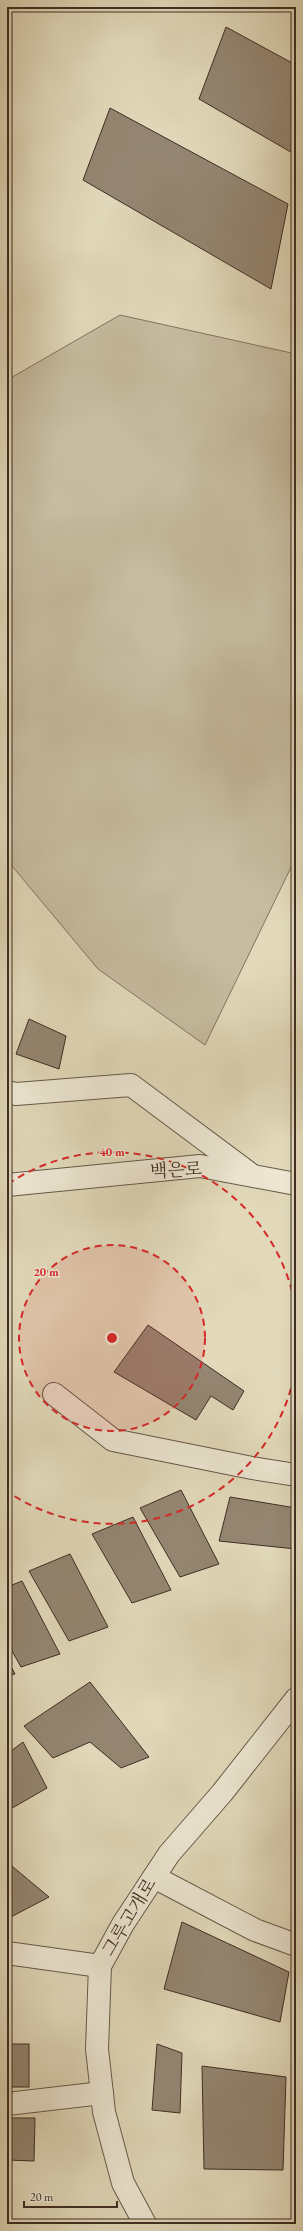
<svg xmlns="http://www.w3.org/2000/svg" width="303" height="2231" font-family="'EB Garamond','Noto Serif KR',serif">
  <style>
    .green { fill: #c6bca0; stroke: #837462 }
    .building { fill: #948672; stroke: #402d23 }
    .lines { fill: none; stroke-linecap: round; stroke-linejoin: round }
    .minor-casing { stroke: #685849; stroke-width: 24 }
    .minor { stroke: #ece6d2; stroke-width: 22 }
    .ring { fill: none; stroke: #d62828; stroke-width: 2; stroke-dasharray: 7 5 }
    .labels { text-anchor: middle; stroke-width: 3; stroke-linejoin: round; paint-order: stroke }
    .street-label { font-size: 18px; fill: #402d23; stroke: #ece6d2 }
    .centre { fill: #d62828; stroke: #ece6d2; stroke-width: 2 }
    .ring-label { font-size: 12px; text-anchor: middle; font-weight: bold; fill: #d62828; stroke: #ece6d2; stroke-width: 3; stroke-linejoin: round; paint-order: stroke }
  </style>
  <rect width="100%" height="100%" fill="#e1d9ba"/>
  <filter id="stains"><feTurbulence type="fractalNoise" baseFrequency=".005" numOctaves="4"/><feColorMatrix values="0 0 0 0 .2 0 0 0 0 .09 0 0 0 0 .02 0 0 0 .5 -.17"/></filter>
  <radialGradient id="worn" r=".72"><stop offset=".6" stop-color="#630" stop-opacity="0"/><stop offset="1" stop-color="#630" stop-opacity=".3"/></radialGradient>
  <!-- green -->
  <path class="green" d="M120,315L296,354V857L205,1045L98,969L7,860V380Z"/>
  <!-- building -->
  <g class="building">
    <path d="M226,27L296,65V155L199,99Z"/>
    <path d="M110,108L288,204L271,289L83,180Z"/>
    <path d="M29,1019L66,1036L59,1069L16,1054Z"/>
    <path d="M148,1325L244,1391L233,1410L211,1396L196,1420L114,1372Z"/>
    <path d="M181,1490L219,1564L180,1577L140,1508Z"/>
    <path d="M230,1497L296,1508V1549L219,1541Z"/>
    <path d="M133,1517L171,1590L132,1603L92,1534Z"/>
    <path d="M70,1554L108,1627L69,1641L29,1571Z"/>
    <path d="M22,1581L60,1654L21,1667L7,1642V1587Z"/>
    <path d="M7,1659L15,1674L7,1676Z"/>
    <path d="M90,1682L149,1757L121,1768L90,1742L53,1758L24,1726Z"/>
    <path d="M23,1742L47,1788L7,1811V1754Z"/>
    <path d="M7,1862L49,1897L7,1919Z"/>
    <path d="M182,1922L289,1972L280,2022L164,1989Z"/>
    <path d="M296,2010V2031L292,2030Z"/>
    <rect x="7" y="2044" width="22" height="43"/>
    <path d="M157,2044L182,2053L180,2113L152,2110Z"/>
    <path d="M202,2066L286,2077L283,2170L204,2169Z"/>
    <path d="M7,2118H35L34,2161L7,2160Z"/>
  </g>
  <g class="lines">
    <defs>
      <g id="minor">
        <path d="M7,1092L16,1094L131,1085L249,1173"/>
        <path d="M7,1185L200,1166L296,1184"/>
        <path d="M54,1394L113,1440L252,1468L296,1475"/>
        <path d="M154,1877L255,1930L296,1945"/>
        <path d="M7,1953L100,1966"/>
        <path d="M7,2104L102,2093"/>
        <path d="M145,2224L123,2183L104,2112L97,2049L100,1966L123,1924L169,1854L222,1793L296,1699"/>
      </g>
    </defs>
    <!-- minor casing -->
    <use href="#minor" class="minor-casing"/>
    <!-- minor -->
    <use href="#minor" class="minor"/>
  </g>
  <!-- distance rings -->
  <circle cx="112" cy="1338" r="93" fill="#d62828" fill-opacity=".12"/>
  <g class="ring">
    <circle cx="112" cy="1338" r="93"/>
    <path d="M296 1365A186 186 0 0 1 8 1492M8 1184A186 186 0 0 1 296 1311"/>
  </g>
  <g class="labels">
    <!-- street labels -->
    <g class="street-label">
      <text transform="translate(176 1170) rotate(-3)" y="6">백은로</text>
      <text transform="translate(129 1917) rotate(-59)" y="6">그루고개로</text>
    </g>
  </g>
  <circle cx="112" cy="1338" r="6" class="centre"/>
  <g class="ring-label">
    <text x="112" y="1156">40 m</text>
    <text x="46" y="1276">20 m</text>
  </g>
  <!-- margin -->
  <rect width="303" height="2231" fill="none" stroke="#e1d9ba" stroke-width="24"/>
  <rect x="8" y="8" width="287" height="2215" fill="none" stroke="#402d23" stroke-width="2"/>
  <rect x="12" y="12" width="279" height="2207" fill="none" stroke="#402d23"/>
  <!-- scale -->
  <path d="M24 2201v6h93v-6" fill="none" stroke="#402d23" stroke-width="2"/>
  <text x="30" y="2201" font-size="12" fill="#402d23" stroke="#ece6d2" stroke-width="3" paint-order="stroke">20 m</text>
  <rect width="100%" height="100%" filter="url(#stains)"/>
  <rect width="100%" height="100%" fill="url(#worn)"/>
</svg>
